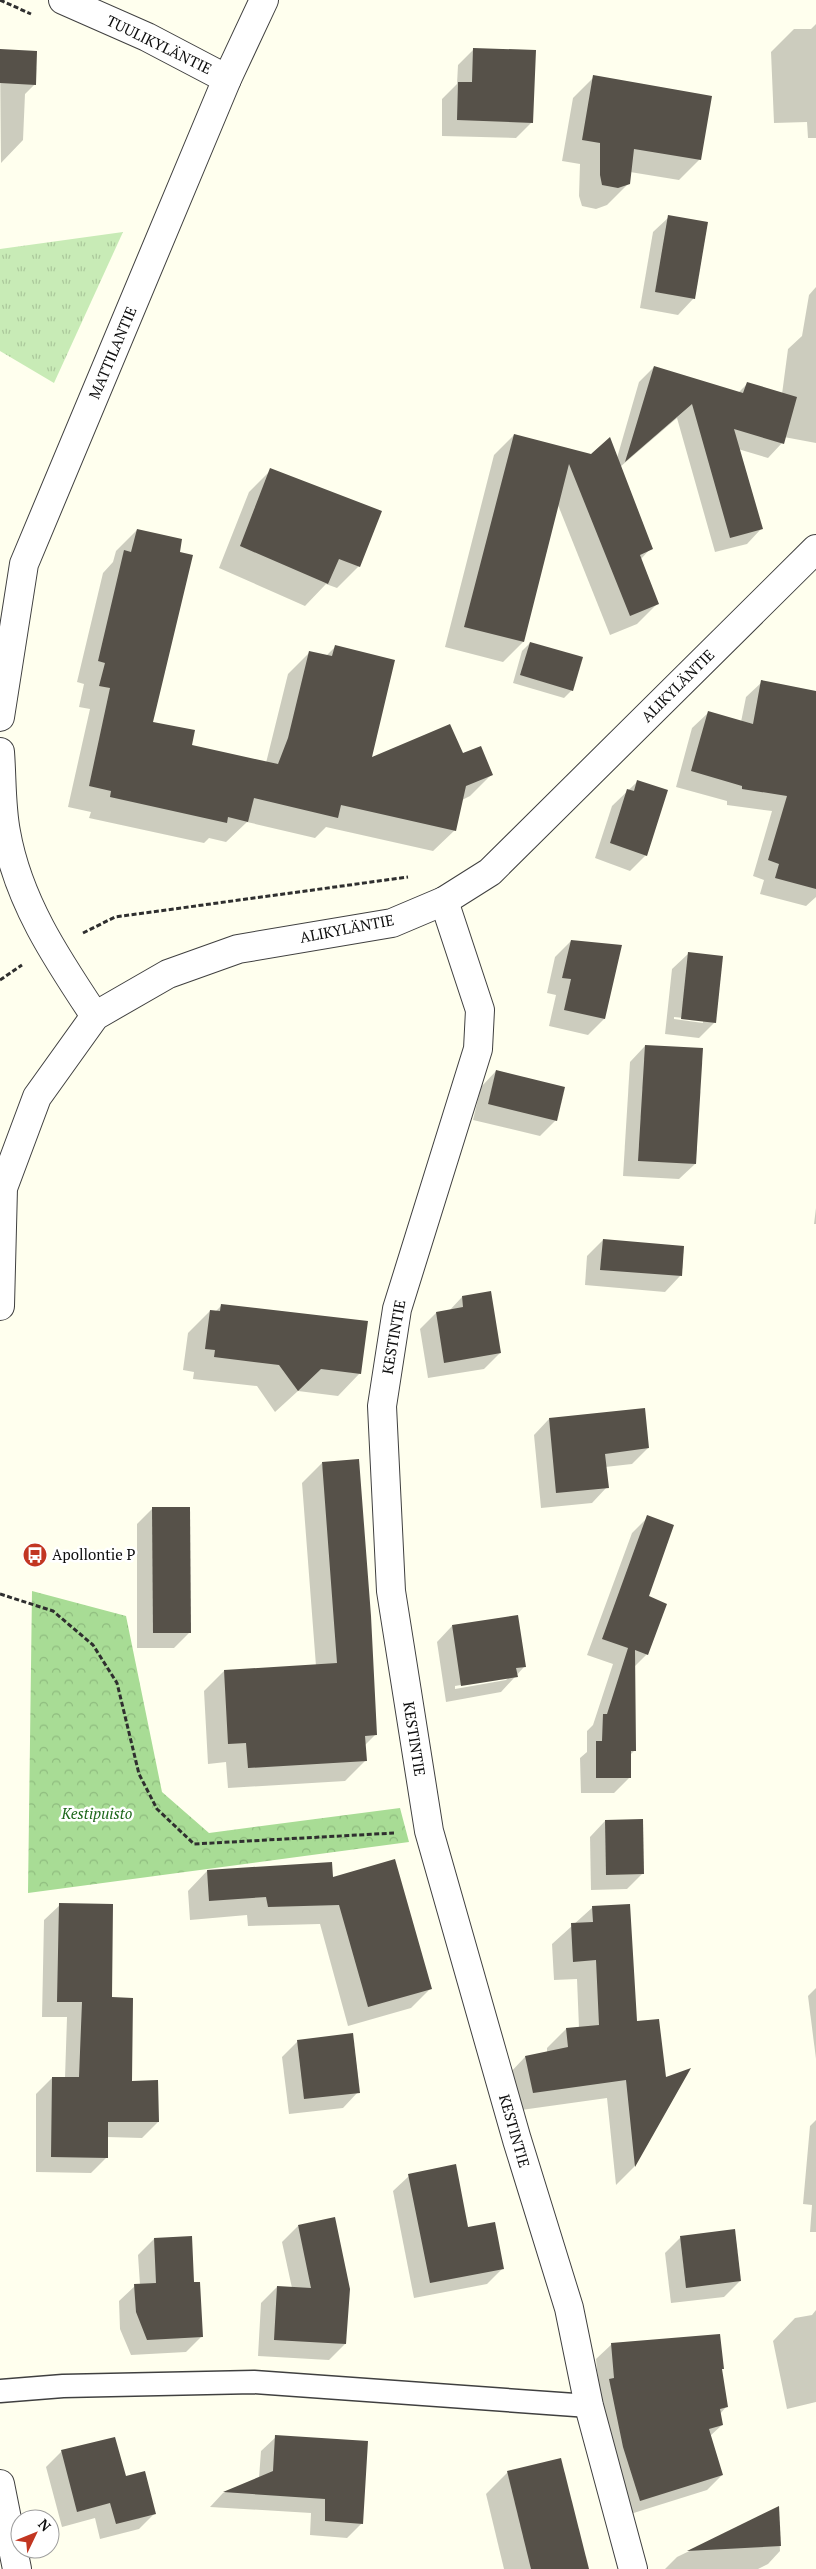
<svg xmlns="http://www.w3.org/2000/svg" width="816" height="2569" font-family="'PT Serif',serif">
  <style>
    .grass { fill: url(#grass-tufts) }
    .forest { fill: url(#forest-crowns) }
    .shadow { fill: #0003; fill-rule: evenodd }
    .building { fill: #565149 }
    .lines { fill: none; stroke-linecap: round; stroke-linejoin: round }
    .service-casing { stroke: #404040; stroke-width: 25 }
    .minor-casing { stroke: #404040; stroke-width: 30 }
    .tertiary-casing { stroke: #404040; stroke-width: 30 }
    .path { stroke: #2f2f2f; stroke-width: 3; stroke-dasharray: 5 2.5; stroke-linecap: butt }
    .service { stroke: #fff; stroke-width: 22 }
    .minor { stroke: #fff; stroke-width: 28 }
    .tertiary { stroke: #fff; stroke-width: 28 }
    .labels { text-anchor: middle; stroke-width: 5; stroke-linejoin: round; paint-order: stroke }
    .street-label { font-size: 15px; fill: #0d0d0d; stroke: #fff }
    .poi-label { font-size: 15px; fill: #0d0d0d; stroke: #fff; text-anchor: start }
    .park-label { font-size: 15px; font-style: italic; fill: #1d671b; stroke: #fff }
  </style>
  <defs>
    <pattern id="grass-tufts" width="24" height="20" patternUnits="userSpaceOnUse" patternTransform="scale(1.25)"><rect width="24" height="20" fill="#c8ebb6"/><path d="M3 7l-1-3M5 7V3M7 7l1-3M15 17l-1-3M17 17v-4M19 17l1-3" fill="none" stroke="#abc89b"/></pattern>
    <pattern id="forest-crowns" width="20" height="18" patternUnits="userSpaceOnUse" patternTransform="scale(1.25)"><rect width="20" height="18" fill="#a8dc95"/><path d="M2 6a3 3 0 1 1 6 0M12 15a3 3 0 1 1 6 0" fill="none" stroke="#8fbc7f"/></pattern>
  </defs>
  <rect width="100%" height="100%" fill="#ffe"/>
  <!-- grass -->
  <path class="grass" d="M123,232L54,383L0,351V249Z"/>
  <!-- forest -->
  <path class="forest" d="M32,1591L126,1616L162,1792L209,1833L400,1808L409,1842L28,1893Z"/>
  <!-- shadow -->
  <g class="shadow">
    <path d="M816,24V138H808L807,122L774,123L771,52L794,29H811Z"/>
    <path d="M0,50L35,84L25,94L23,140L1,163Z"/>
    <path d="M473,50L532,122L516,138L442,136V99L457,84L458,65Z"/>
    <path d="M594,77L700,159L679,180L630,172L628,184L607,205L596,209L582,206L579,196L580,164L562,161L573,98Z"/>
    <path d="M669,217L707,223L693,299L678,315L640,308L653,232Z"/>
    <path d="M816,287V443L784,437L782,443L768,458L738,449L761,529L747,544L715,552L677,418L620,467L651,548L641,559L657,604L637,624L610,635L558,505L523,642L503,662L445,647L494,455L514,435L591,455L617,458L639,382L654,367L738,393L747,384L782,394L788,349L802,336L809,295Z"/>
    <path d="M271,470L359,566L337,588L326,584L305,606L219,568L249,492Z"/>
    <path d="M137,530L151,723L191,746L266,763L288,674L310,652L326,656L335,647L370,759L491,775L470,796L462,800L455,830L433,851L326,827L315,838L247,822L226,842L209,838L204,843L89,818L91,812L68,807L90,709L79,707L84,684L77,682L103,573L113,562L116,551Z"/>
    <path d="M530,643L572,690L564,698L513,683L522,651Z"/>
    <path d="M762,682L816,693V897L806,906L760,894L764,880L753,876L772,811L727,805V801L676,787L692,728L708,713L741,722L746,697Z"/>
    <path d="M637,782L646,855L630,871L595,858L612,806Z"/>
    <path d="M571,941L621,946L604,1019L588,1035L549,1026L556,995L547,993L555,957Z"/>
    <path d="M688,954L715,1022L699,1038L665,1034L672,969ZM674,1017L703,1020V1023L674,1019Z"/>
    <path d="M645,1046L695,1164L679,1179L623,1176L630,1062Z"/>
    <path d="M496,1071L556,1120L540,1136L473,1120L481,1087Z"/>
    <path d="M816,1208V1224H814Z"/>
    <path d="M603,1240L683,1248L680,1276L665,1292L585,1285L587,1256Z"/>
    <path d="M490,1293L500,1353L484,1369L428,1378L420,1329L436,1313L449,1311L462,1297Z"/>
    <path d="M221,1306L360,1373L338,1396L298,1391L275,1412L257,1386L193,1379L194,1372L183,1370L188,1333L210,1311L215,1312Z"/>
    <path d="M549,1419L648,1448L632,1464L605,1467L607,1487L592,1503L541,1508L534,1435Z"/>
    <path d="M322,1463L375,1735L364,1746L366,1760L345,1781L228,1788L226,1762L208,1764L204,1691L224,1671L316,1666L302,1483Z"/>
    <path d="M152,1509L190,1632L174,1648H137V1524Z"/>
    <path d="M648,1517L647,1654L634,1667V1751L630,1755V1777L614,1793H581L580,1758L587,1752V1731L593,1725L613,1664L587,1655L632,1533Z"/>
    <path d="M452,1626L524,1667L501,1692L446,1702L437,1642ZM509,1677L506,1680L455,1689V1686Z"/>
    <path d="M605,1821L643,1873L627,1889L591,1890L590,1837Z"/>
    <path d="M207,1871L331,1879L431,1988L411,2008L348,2026L320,1924L248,1926L247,1915L190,1920L188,1891Z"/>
    <path d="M60,1905L111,1998L131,2082L158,2122L142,2138L107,2137V2157L91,2173L36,2172V2094L52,2078H65L67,2017H42L44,1920Z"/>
    <path d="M593,1907L635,2022L665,2078L688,2071L634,2167L616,2185L607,2098L514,2111L506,2077L525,2057L547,2053V2048L566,2029L579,2028L577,1979L554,1980L552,1944Z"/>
    <path d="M816,1988V2059L808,1996Z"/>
    <path d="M298,2041L358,2092L343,2108L289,2114L282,2057Z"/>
    <path d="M816,2120V2232H810L812,2205L803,2204L810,2126Z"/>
    <path d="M409,2176L467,2229L503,2268L487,2284L414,2298L393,2191Z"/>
    <path d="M298,2226L348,2289L345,2344L329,2360L258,2356L261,2303L277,2287L292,2288L282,2242Z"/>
    <path d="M681,2237L740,2281L724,2297L671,2303L665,2253Z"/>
    <path d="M154,2239L192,2283L202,2336L186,2352L131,2355L120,2329L119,2301L135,2286L140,2285L138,2255Z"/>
    <path d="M816,2310V2402L787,2409L773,2341L795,2318L812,2315Z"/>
    <path d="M612,2344L721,2370L726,2407L720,2414L722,2425L710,2436L722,2475L707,2490L624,2516L599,2391L596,2359Z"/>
    <path d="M276,2437L362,2523L347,2538L310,2535L311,2513L210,2507L223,2493L259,2478L261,2451Z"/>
    <path d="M62,2451L125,2477L155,2513L139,2529L100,2539L95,2518L62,2527L46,2467Z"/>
    <path d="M508,2472L587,2569H504L486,2494Z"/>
    <path d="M778,2508L780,2551L768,2564L758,2569H665L677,2557Z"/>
  </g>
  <!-- building -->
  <g class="building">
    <path d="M473,48L536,50L533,123L457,120L458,82H472Z"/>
    <path d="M0,49L37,51L36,85L0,83Z"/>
    <path d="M593,75L712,96L701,160L634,149L630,184L618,188L602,185L600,175V143L582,140Z"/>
    <path d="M668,215L708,222L695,299L655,292Z"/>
    <path d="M654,366L743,393L747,382L797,397L784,444L734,429L763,529L730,538L692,404L625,462Z"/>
    <path d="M514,434L591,454L610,437L653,549L640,555L659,604L630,616L569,464L524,642L464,627Z"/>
    <path d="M270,468L382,511L360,567L339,559L328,584L240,546Z"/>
    <path d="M137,529L182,539L180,552L193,555L153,722L195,730L192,745L278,764L288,738L309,651L332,656L335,645L395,660L372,757L450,724L463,753L481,746L493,775L466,786L456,831L341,805L338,818L254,798L248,822L228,817L227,823L110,797L111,791L89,786L110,688L99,686L105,663L98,661L124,550L131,552Z"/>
    <path d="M530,642L583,657L573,691L520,675Z"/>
    <path d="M761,680L816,691V889L775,878L779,864L768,860L787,796L742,789V786L691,771L708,711L753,724Z"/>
    <path d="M637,780L668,790L647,856L610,843L627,789L634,791Z"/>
    <path d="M571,940L622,945L605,1019L564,1010L571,979L562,978Z"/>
    <path d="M688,952L723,956L716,1023L681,1019Z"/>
    <path d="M645,1045L703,1048L696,1164L638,1161Z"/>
    <path d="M496,1070L565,1087L557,1121L488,1104Z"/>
    <path d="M603,1239L684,1246L682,1276L600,1270Z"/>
    <path d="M491,1291L501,1353L444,1363L436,1312L463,1307L462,1296Z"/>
    <path d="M221,1304L368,1321L361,1374L321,1369L298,1391L279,1365L214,1357L215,1350L205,1349L210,1310L220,1311Z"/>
    <path d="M645,1408L649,1448L605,1454L609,1488L556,1493L549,1418Z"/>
    <path d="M359,1459L371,1616L377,1735L365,1736L367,1761L248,1768L246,1743L228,1744L224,1670L337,1663L322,1462Z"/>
    <path d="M152,1507H190L191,1633H153Z"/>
    <path d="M647,1515L674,1525L649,1596L667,1604L648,1655L635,1650L636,1751H631V1778H596V1741H602L603,1714H607L628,1648L602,1639Z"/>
    <path d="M518,1615L526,1667L516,1668L518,1677L461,1686L452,1625Z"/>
    <path d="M643,1819L644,1874L606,1875L605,1820Z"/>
    <path d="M395,1859L432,1989L368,2007L339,1905L268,1907L266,1897L209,1901L207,1870L332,1862L333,1877Z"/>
    <path d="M59,1903L113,1904L112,1997L133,1998L132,2081L158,2080L159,2122H108V2158L51,2157L52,2077H79L82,2002H57Z"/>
    <path d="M630,1904L637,2021L659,2019L666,2077L691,2068L635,2167L626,2080L533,2093L525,2056L568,2047L566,2028L599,2025L596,1960L573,1962L571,1923L593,1922L592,1906Z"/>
    <path d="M353,2033L360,2093L304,2099L297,2040Z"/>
    <path d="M456,2164L468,2227L495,2222L504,2269L430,2283L408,2174Z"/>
    <path d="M335,2217L350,2289L346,2344L274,2340L277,2286L311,2288L298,2225Z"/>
    <path d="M735,2229L741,2281L686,2288L680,2236Z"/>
    <path d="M192,2236L194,2282H200L203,2337L147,2340L136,2312L134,2284L156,2283L154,2238Z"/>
    <path d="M720,2334L724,2369H722L728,2407L720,2409L723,2425L709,2429L723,2475L640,2501L623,2447L609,2379L614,2378L611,2343Z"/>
    <path d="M275,2435L368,2441L363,2524L325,2521V2499L223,2492L273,2471Z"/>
    <path d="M115,2437L126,2476L145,2471L156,2514L116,2524L110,2503L77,2512L61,2450Z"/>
    <path d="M561,2458L589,2569H531L507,2471Z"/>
    <path d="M779,2506L781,2546L687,2551Z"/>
  </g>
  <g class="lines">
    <defs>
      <path id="service" d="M0,2391L63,2386L254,2382L589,2406"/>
      <g id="minor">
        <path d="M63,0L147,37L227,79"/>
        <path d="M0,717L24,564L227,79L264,0"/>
        <path d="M0,752C2,778 1,806 6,832C18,901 57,959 95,1016"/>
        <path d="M444,901L480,1010L478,1049L397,1309L382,1406L391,1591L429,1831L517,2140L569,2308L589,2406L633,2569"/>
      </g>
      <g id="tertiary">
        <path d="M0,1306L3,1188L37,1097L95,1016L168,974L238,949L392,923L444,901L490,872L816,549"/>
        <path d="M0,2484L17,2569"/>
      </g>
    </defs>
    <!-- service casing -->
    <use href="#service" class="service-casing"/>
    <!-- minor casing -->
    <use href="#minor" class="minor-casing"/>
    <!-- tertiary casing -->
    <use href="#tertiary" class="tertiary-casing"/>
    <!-- path -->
    <g class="path">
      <path d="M0,0L31,14"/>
      <path d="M83,933L115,917L408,877"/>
      <path d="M0,980L22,965"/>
      <path d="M0,1594L53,1611L93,1645L117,1683L139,1774L157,1809L194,1844L394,1833"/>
    </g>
    <!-- service -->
    <use href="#service" class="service"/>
    <!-- minor -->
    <use href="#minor" class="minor"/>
    <!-- tertiary -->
    <use href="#tertiary" class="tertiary"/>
  </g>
  <!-- icons -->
  <defs>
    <symbol id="bus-disc" viewBox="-11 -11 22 22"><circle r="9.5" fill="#c23621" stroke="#fff"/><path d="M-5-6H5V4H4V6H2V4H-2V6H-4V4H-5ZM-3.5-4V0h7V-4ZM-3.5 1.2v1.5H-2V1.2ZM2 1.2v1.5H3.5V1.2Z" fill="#fff"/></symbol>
  </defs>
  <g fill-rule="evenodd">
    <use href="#bus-disc" x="21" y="1541" width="28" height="28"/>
  </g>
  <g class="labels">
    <!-- street labels -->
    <g class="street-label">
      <text transform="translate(159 45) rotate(26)" y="5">TUULIKYLÄNTIE</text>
      <text transform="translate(113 353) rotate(-67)" y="5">MATTILANTIE</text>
      <text transform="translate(678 686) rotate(-45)" y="5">ALIKYLÄNTIE</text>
      <text transform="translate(347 929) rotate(-11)" y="5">ALIKYLÄNTIE</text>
      <text transform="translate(394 1337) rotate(-80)" y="5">KESTINTIE</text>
      <text transform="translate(414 1739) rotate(81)" y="5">KESTINTIE</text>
      <text transform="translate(514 2131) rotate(74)" y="5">KESTINTIE</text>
    </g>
    <!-- poi labels -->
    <g class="poi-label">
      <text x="52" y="1560">Apollontie P</text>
    </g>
    <!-- park labels -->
    <g class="park-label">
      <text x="97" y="1819">Kestipuisto</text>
    </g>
  </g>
  <!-- north arrow -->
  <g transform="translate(35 2534) rotate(47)"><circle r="24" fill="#ffffff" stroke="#9e9e9e"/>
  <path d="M0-4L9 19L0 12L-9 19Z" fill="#c23621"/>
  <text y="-8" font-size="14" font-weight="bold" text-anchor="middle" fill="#0d0d0d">N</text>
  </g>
</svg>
